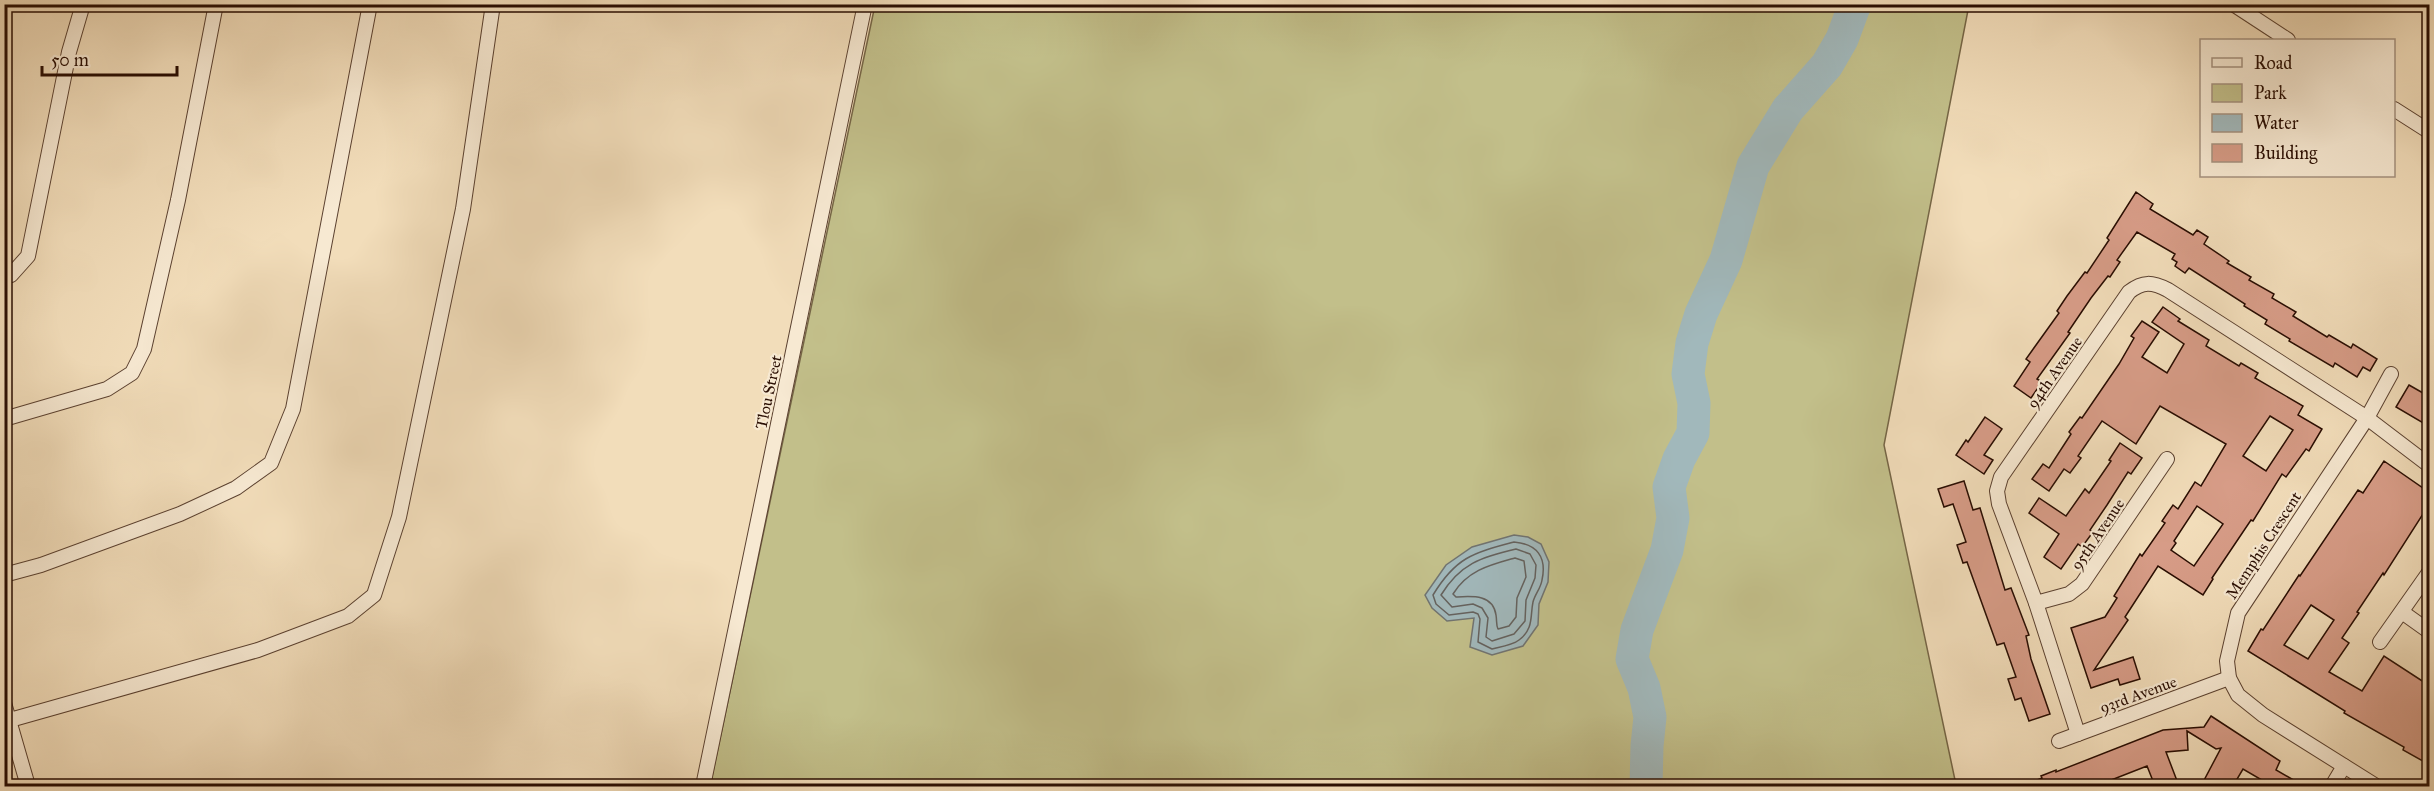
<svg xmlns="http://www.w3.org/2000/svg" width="2434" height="791" font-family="'IM FELL Great Primer',serif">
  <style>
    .green { fill: #c2bf8a; stroke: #766646; stroke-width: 1.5 }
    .water { fill: #a1b8bb; stroke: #717471; stroke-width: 1.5 }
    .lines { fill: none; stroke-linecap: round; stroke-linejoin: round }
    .shore { stroke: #65625e; stroke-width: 1.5 }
    .river { stroke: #a1b8bb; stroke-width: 33 }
    .building { fill: #d79c87; stroke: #290d02; stroke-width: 1.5; fill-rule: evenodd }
    .minor-casing { stroke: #5b4130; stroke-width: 16 }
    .minor { stroke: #f7e9d2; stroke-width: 14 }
    .labels { text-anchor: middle; stroke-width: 4.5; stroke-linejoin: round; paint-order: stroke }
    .street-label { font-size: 16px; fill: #290d02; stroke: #f7e9d2 }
  </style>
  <rect width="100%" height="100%" fill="#f2ddba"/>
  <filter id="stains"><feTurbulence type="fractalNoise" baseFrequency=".00333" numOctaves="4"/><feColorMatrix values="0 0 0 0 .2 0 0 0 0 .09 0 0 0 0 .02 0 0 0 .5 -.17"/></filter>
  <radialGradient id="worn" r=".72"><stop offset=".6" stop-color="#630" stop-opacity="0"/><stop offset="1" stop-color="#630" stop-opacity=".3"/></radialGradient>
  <!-- green -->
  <path class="green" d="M875,5H1969L1884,445L1955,780L1953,786H710Z"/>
  <!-- water -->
  <path class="water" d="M1514,535L1528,537L1541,544L1549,562L1548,582L1539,604L1538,625L1523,646L1492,655L1470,647L1474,618L1447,621L1432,608L1425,595L1446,565L1472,547Z"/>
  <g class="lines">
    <!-- shore -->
    <g class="shore">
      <path d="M1514,542C1537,544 1547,557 1542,580C1541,588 1535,594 1533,602C1530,616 1534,629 1519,640C1513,645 1500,647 1492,649L1478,642L1480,619L1478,614L1473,612L1449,615L1436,604L1433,595C1456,557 1473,553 1514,542Z"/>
      <path d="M1516,549L1530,554L1536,565L1535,578L1526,600L1525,621L1514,634L1492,641L1486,637L1488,618L1482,608L1473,604L1452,607L1441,595C1460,564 1481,557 1516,549Z"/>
      <path d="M1515,558L1524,561L1526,577L1517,598L1516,617L1509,626L1498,629C1496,625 1497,621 1496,615C1493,594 1472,596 1456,597L1453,594C1468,570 1490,565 1515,558Z"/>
    </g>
    <!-- river -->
    <path class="river" d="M1646,786L1647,746L1650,717L1644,688L1632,659L1637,630L1667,550L1673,518L1669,487L1679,459L1693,433L1694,403L1688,374L1692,343L1701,314L1726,260L1753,166L1788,109L1827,65L1842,39L1855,4"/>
  </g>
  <!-- building -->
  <g class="building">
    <path d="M2136,192L2153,204L2150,209L2193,235L2197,230L2208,237L2204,244L2229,261L2227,263L2251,277L2249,280L2274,294L2272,298L2296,312L2293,316L2327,337L2329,335L2351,348L2353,344L2377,359L2370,371L2363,367L2357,377L2335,363L2333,367L2289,341L2290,339L2265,324L2267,320L2244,306L2245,304L2189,268L2185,273L2175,266L2177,262L2172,259L2175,254L2137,232L2117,260L2120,262L2110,277L2108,276L2091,298L2068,332L2070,333L2037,379L2042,382L2031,398L2014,386L2030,362L2026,359L2059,313L2057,311L2067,296L2085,272L2087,273L2109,240L2107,238Z"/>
    <path d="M2163,307L2180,319L2178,321L2209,340L2206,346L2239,366L2241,363L2258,373L2255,378L2303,406L2298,415L2322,429L2309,451L2306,449L2286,477L2282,474L2253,521L2251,520L2212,578L2213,579L2203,595L2158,566L2125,617L2128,620L2094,670L2133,657L2140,679L2120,685L2118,679L2091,688L2071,628L2105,617L2117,598L2114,596L2140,554L2142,556L2165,523L2162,521L2173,505L2178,509L2195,482L2201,486L2226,444L2160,406L2136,444L2102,421L2078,456L2081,458L2070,473L2064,469L2049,491L2032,479L2043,464L2049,468L2071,434L2069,432L2080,417L2082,418L2119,364L2134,338L2131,336L2142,321L2159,332L2142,357L2167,373L2184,344L2152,322ZM2270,416L2293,430L2266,471L2243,456ZM2197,506L2223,524L2194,566L2171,550L2176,543L2174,541Z"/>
    <path d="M2409,385L2430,397V427L2396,407Z"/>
    <path d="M1985,417L2002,429L1984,455L1993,460L1984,474L1956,455L1966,440L1968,442Z"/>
    <path d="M2120,443L2142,458L2131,474L2128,472L2107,505L2090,530L2093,532L2082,547L2078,544L2061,569L2044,557L2059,534L2029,513L2039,498L2066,516L2085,489L2089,493L2111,461L2109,460Z"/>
    <path d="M2384,461L2430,493V503L2384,575L2383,573L2357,612L2359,613L2342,638L2349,643L2329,672L2362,691L2384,656L2430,686V765L2403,750L2404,747L2344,713L2345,711L2248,651L2261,629L2263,630L2299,575L2300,576L2358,490L2363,493ZM2311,605L2334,620L2308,659L2284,645Z"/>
    <path d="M1964,481L1973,510L1980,508L2005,590L2011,588L2029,635L2026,636L2031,659L2050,714L2029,721L2021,698L2015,700L2008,679L2016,677L2004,643L1997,645L1967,562L1963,563L1957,545L1966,542L1953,504L1944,507L1938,489Z"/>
    <path d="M2211,716L2280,761L2276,770L2304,786H2272L2243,769L2233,786H2201L2221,748L2216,749L2187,731L2188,750L2166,752L2179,786H2155L2147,766L2096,786H2022L2042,778L2041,776L2056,770V772L2163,730L2204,727Z"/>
  </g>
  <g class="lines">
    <defs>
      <g id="minor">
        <path d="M2233,4L2288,40"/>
        <path d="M2394,109L2430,132"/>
        <path d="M4,277L11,275L28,256L69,52L83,4"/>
        <path d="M4,419L107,389L132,373L144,349L178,200L216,4"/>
        <path d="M4,575L41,565L180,514L236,488L271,463L293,409L370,4"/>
        <path d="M2036,603L2069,594L2082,584L2167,459"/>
        <path d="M2402,612L2430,632"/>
        <path d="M2380,642L2430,571"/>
        <path d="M4,703L28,786"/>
        <path d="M10,720L258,650L348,616L374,595L399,517L463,209L493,4"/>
        <path d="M2078,734L2036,603L1999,504L1997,491L2001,477L2129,292C2143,281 2152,282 2168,290L2367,418L2430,466"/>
        <path d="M2059,741L2229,678"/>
        <path d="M703,786L865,4"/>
        <path d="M2332,786L2344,766"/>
        <path d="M2376,786L2263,715L2238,695L2229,678L2227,661L2238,613L2367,418L2391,374"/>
      </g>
    </defs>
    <!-- minor casing -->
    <use href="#minor" class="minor-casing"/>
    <!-- minor -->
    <use href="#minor" class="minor"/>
  </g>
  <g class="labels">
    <!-- street labels -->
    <g class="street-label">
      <text transform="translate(2054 372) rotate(-55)" y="6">94th Avenue</text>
      <text transform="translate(768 392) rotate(-78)" y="6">Tlou Street</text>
      <text transform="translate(2097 534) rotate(-56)" y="6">95th Avenue</text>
      <text transform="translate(2263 545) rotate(-57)" y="6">Memphis Crescent</text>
      <text transform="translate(2138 694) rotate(-20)" y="6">93rd Avenue</text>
    </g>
  </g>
  <!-- margin -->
  <rect width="2434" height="791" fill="none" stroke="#f2ddba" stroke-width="24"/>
  <rect x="6" y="6" width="2422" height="779" fill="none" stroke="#290d02" stroke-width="3"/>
  <rect x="12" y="12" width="2410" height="767" fill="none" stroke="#290d02" stroke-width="1.5"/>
  <!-- legend -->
  <rect x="2200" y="39" width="195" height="138" fill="#f7e9d2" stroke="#a5917f" stroke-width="1.5"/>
  <rect x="2212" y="58" width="30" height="9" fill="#f7e9d2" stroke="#a5917f" stroke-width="1.5"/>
  <text x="2254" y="69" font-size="18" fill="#290d02">Road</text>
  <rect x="2212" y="84" width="30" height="18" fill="#c2bf8a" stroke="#a5917f" stroke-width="1.5"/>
  <text x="2254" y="99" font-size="18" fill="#290d02">Park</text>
  <rect x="2212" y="114" width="30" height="18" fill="#a1b8bb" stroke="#a5917f" stroke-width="1.5"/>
  <text x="2254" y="129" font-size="18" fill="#290d02">Water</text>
  <rect x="2212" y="144" width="30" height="18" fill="#d79c87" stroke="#a5917f" stroke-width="1.5"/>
  <text x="2254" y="159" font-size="18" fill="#290d02">Building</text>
  <!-- scale -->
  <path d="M42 66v9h135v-9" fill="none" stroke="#290d02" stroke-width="3"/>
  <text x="51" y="66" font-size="18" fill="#290d02" stroke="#f7e9d2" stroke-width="4.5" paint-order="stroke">50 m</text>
  <rect width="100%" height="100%" filter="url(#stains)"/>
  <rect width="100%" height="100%" fill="url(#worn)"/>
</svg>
